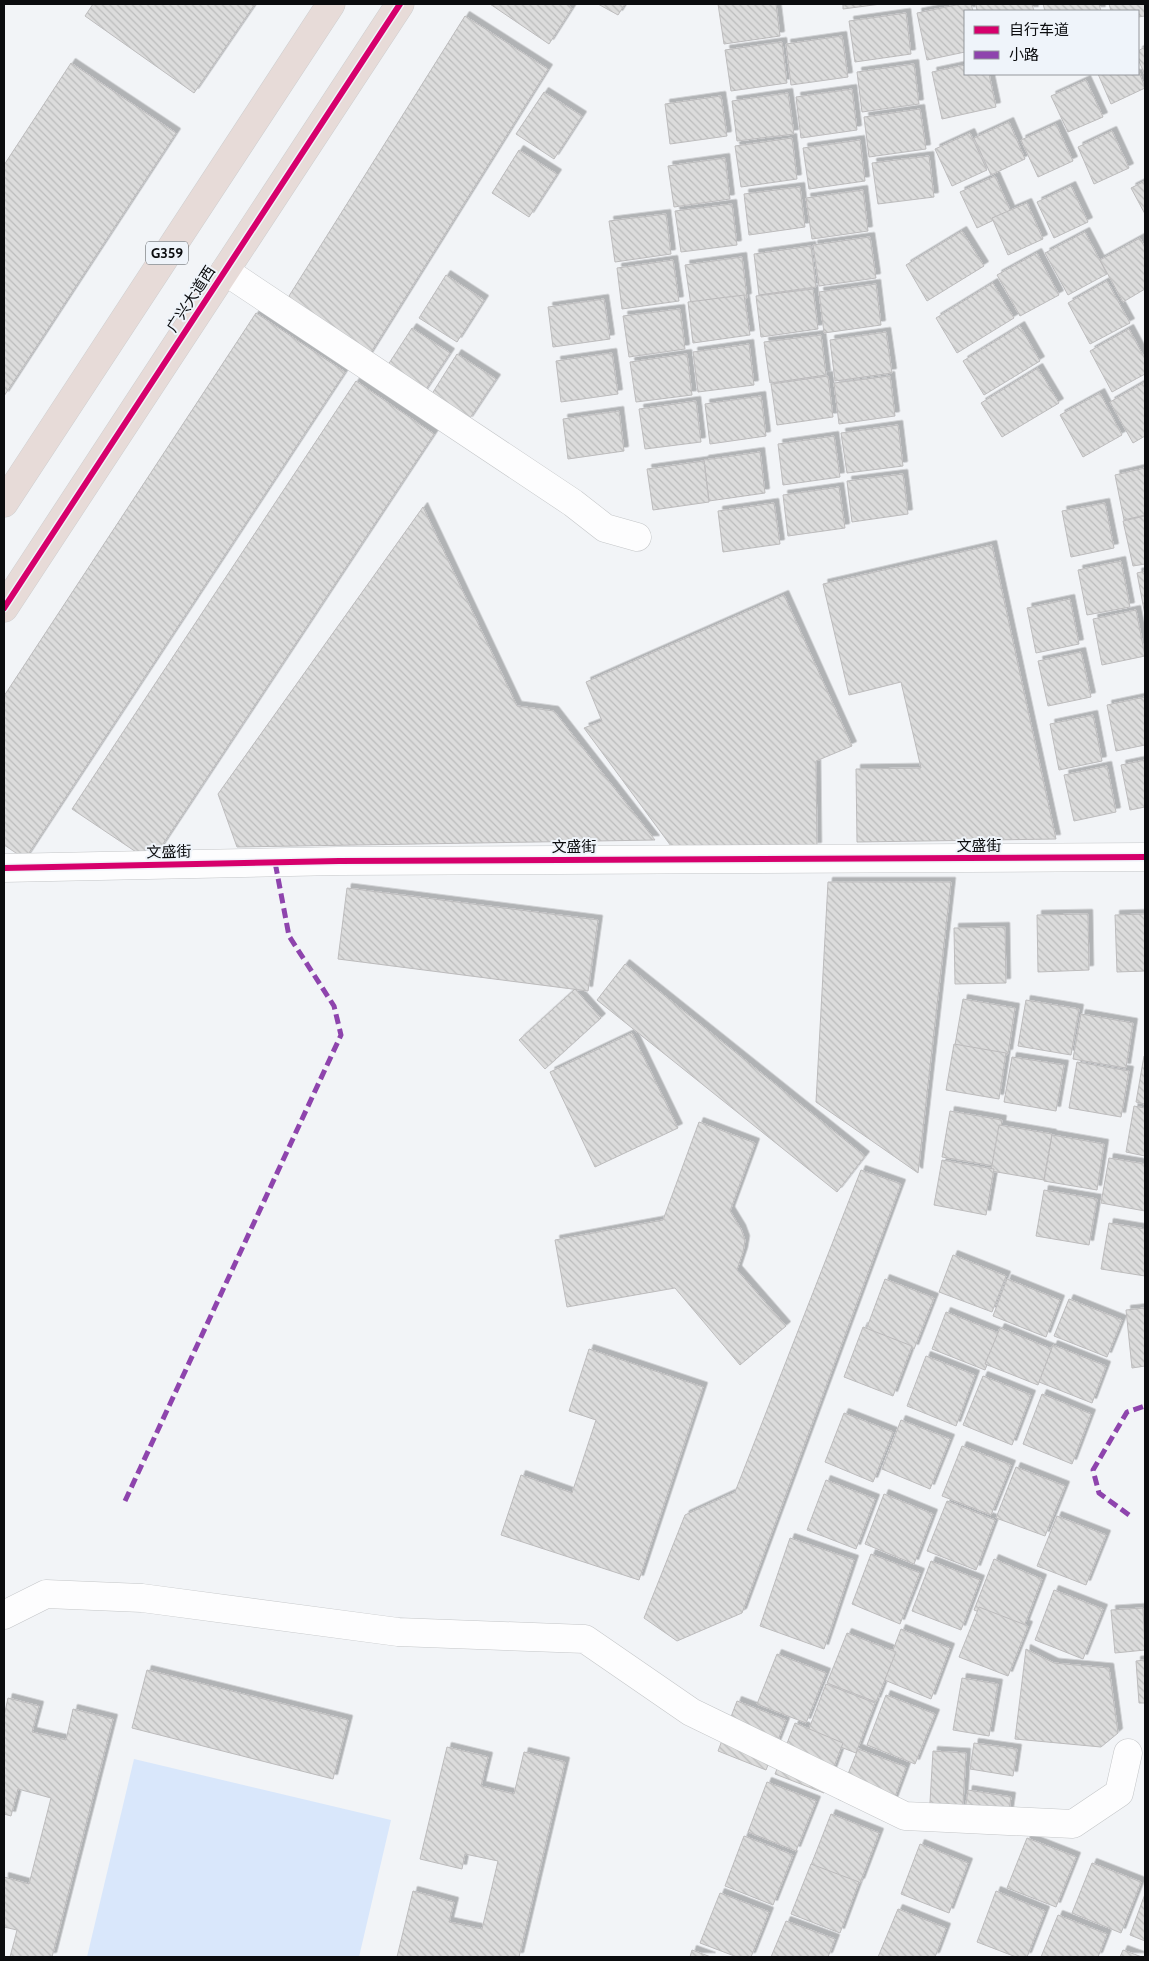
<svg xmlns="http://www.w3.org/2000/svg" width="1149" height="1961" font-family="Cabin,'Noto Sans SC',sans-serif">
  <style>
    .green { fill: #d9e7fb }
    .building { fill: url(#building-back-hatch); stroke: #bdbcbd; filter: url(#shadow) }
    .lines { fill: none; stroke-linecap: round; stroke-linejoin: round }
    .minor-casing { stroke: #c4c6c8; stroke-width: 29 }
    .highway-casing { stroke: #cecfd0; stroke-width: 29 }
    .minor { stroke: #fdfdfe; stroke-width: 28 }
    .highway { stroke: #e7dbd8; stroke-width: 28 }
    .quiet { stroke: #8e44ad; stroke-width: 5; stroke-dasharray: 10 5; stroke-linecap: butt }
    .cycleway-casing { stroke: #eff4fa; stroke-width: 9 }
    .cycleway { stroke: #d6006c; stroke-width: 6 }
    .labels { text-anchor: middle; stroke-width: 4; stroke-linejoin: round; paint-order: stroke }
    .shield { fill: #eff4fa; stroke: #4f5255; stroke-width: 1 }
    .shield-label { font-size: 14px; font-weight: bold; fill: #0b0c0e }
    .street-label { font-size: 15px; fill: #0b0c0e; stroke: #eff4fa }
  </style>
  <defs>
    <pattern id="building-back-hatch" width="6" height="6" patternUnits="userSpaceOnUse" patternTransform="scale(1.25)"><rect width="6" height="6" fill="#dcdcdc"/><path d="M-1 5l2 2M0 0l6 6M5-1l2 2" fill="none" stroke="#bbbcbc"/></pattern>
    <filter id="shadow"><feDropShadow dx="4.5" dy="-4.5" stdDeviation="0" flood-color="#0004"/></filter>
  </defs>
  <rect width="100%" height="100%" fill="#f2f4f7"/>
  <!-- green -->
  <path class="green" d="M134,1759L391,1820L359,1957H87Z"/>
  <!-- building -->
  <g class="building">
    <path d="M93,4H255L194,93L85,16Z"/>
    <path d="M490,4H566L572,8L549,44Z"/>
    <path d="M598,4H625L618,15Z"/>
    <path d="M718,4H776L780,36L724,44Z"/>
    <path d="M843,4H881L843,9Z"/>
    <path d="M961,4H971L973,11H965V52L927,60L917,13Z"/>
    <path d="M976,4H1032L1034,11H977Z"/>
    <path d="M1043,4H1099L1101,11H1045Z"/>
    <path d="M1109,4H1145V16L1138,17V11H1111Z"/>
    <path d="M906,13L911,54L855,62L849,21Z"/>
    <path d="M465,16L548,69L368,357L284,304Z"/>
    <path d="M842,36L848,77L791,85L786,44Z"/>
    <path d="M782,42L787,83L731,91L725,50Z"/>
    <path d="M1145,47V75L1138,59V51Z"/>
    <path d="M71,63L176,133L4,396V165Z"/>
    <path d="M914,64L919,104L862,112L857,72Z"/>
    <path d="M965,65V74H989L996,107L942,119L932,72Z"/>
    <path d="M1138,69L1145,88L1111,104L1098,74H1138Z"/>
    <path d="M1086,80L1103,117L1068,132L1051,96Z"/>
    <path d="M852,89L857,130L801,138L796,97Z"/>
    <path d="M544,92L582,116L554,159L516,134Z"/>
    <path d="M788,93L794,134L737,141L732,101Z"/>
    <path d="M721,96L727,136L670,144L665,104Z"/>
    <path d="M920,109L926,149L869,157L864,117Z"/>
    <path d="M1009,122L1025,159L991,175L974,138Z"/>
    <path d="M1056,124L1073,161L1038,177L1021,140Z"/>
    <path d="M1112,131L1129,168L1094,184L1078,147Z"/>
    <path d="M970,133L987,170L952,186L935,149Z"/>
    <path d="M792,138L797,179L741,187L735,146Z"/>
    <path d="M860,140L865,181L809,189L803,148Z"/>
    <path d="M519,150L557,174L529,217L492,193Z"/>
    <path d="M929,156L934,197L878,204L872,163Z"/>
    <path d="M725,158L730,199L674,207L668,166Z"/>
    <path d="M995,176L1011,212L977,228L960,192Z"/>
    <path d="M1145,181V214L1131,188Z"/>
    <path d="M1071,186L1088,222L1054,238L1037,202Z"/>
    <path d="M800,187L805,227L749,235L744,194Z"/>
    <path d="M863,190L868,231L812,239L806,198Z"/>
    <path d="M1027,203L1043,239L1008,255L992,218Z"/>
    <path d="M732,204L737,245L681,252L675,211Z"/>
    <path d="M666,214L671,254L615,262L609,221Z"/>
    <path d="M962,231L984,266L927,301L906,265Z"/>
    <path d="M1085,232L1107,274L1068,295L1045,253Z"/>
    <path d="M870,237L876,278L819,286L813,245Z"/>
    <path d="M1140,238L1145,248V289L1123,302L1100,260Z"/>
    <path d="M811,246L816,287L759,295L754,254Z"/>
    <path d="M1037,253L1059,295L1020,316L997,275Z"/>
    <path d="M742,257L747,298L691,305L685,265Z"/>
    <path d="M673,260L679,301L622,309L617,268Z"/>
    <path d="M446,275L484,300L457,342L419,318Z"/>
    <path d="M1107,281L1130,323L1090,344L1068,303Z"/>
    <path d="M993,283L1014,318L957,353L936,318Z"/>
    <path d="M876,284L881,325L824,333L819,292Z"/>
    <path d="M813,289L818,329L761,337L756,296Z"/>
    <path d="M744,295L750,335L693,343L688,302Z"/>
    <path d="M604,299L610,339L553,347L548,307Z"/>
    <path d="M680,309L685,349L629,357L623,316Z"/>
    <path d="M256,313L345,372L25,859L4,845V696Z"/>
    <path d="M1020,326L1040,361L984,395L963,361Z"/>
    <path d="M412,328L450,353L422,395L384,371Z"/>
    <path d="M1129,329L1145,359V374L1112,392L1090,351Z"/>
    <path d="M886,332L892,373L835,381L830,340Z"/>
    <path d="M821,335L826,375L770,383L764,342Z"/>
    <path d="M749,344L754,385L698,392L693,352Z"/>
    <path d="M612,353L618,394L561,402L556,361Z"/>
    <path d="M457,354L496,379L468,421L430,397Z"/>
    <path d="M687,354L692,395L636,402L630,362Z"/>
    <path d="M1038,368L1059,403L1002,437L981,403Z"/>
    <path d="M828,376L833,417L777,425L771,384Z"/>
    <path d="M890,376L895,416L839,424L834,383Z"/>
    <path d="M356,381L434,434L151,862L72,809Z"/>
    <path d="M1145,382V436L1133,443L1110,402Z"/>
    <path d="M1100,393L1122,435L1083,457L1060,415Z"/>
    <path d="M761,396L766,436L710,444L705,404Z"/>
    <path d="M696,401L701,442L645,449L639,409Z"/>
    <path d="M619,411L624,451L568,459L563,419Z"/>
    <path d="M898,425L903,466L847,473L841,433Z"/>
    <path d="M834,436L840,477L783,485L778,444Z"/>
    <path d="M760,452L765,493L709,501L704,460Z"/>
    <path d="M704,461L709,502L653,510L647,469Z"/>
    <path d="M1145,468V515L1124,520L1115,475Z"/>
    <path d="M903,474L908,514L852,522L847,481Z"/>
    <path d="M839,487L845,528L788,536L783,495Z"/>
    <path d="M774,503L780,544L723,552L718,511Z"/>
    <path d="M1105,503L1114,548L1071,557L1062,511Z"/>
    <path d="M423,507L517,706L554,711L655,840L237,847L218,794Z"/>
    <path d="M1145,516V564L1133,566L1123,521Z"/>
    <path d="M992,545L1056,839L857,842L856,769L921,768L901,682L849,695L823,584Z"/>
    <path d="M1121,561L1130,607L1087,615L1078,570Z"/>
    <path d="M1145,571V615L1137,573Z"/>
    <path d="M784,595L852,746L816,761L817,847L671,846L584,728L602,721L586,682Z"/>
    <path d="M1070,599L1079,644L1036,653L1027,608Z"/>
    <path d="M1136,610L1145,656L1102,665L1093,619Z"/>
    <path d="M1081,652L1091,697L1048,706L1038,661Z"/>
    <path d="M1145,697V745L1116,751L1107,705Z"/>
    <path d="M1093,715L1102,761L1059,770L1050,724Z"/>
    <path d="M1145,760V807L1130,810L1121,765Z"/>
    <path d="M1107,766L1116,812L1074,821L1064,775Z"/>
    <path d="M828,882H951L918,1173L816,1102Z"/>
    <path d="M347,888L598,920L588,991L338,959Z"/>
    <path d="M1088,914L1089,970L1038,972L1037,915Z"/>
    <path d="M1145,914V971L1117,972L1115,915Z"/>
    <path d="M1005,927L1006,983L955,984L954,928Z"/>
    <path d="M625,964L865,1156L837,1192L597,1000Z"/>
    <path d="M575,989L601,1018L545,1069L519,1040Z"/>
    <path d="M963,999L1015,1008L1008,1054L955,1045Z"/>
    <path d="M1026,1000L1079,1009L1071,1055L1018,1046Z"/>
    <path d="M1081,1014L1133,1023L1126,1068L1073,1059Z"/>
    <path d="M632,1033L678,1128L595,1167L550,1072Z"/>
    <path d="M954,1044L1006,1053L999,1099L946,1090Z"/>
    <path d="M1144,1056L1145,1057V1104L1136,1102Z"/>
    <path d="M1012,1057L1064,1065L1056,1111L1004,1102Z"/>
    <path d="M1077,1062L1129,1071L1121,1117L1069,1108Z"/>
    <path d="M1134,1106L1145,1108V1156L1126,1152Z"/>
    <path d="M950,1111L1002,1120L994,1166L942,1157Z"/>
    <path d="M699,1122L755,1143L730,1211L741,1229L745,1240L743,1252L737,1270L786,1326L740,1365L675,1288L567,1307L555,1240L663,1220Z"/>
    <path d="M999,1125L1052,1134L1044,1180L991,1171Z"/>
    <path d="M1052,1135L1104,1144L1097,1190L1044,1181Z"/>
    <path d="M1109,1158L1145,1164V1211L1101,1203Z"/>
    <path d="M942,1160L994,1169L986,1215L934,1205Z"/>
    <path d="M861,1170L901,1184L742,1613L677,1641L644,1618L685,1515L735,1492Z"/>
    <path d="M1044,1190L1097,1199L1089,1245L1036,1236Z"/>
    <path d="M1109,1223L1145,1229V1276L1101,1269Z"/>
    <path d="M953,1255L1006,1276L992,1312L939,1292Z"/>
    <path d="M885,1279L934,1298L914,1349L866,1330Z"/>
    <path d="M1007,1279L1060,1300L1046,1337L993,1316Z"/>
    <path d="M1069,1299L1122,1320L1107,1357L1054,1336Z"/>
    <path d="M1145,1308V1366L1132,1368L1126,1310Z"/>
    <path d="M946,1312L999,1333L985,1370L932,1349Z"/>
    <path d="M863,1327L912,1346L893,1396L844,1377Z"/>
    <path d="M1000,1328L1052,1349L1038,1385L985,1364Z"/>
    <path d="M1053,1345L1106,1366L1092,1403L1039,1382Z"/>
    <path d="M589,1349L703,1387L639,1580L501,1535L521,1475L572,1493L596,1420L569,1411Z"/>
    <path d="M926,1356L975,1375L956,1426L907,1406Z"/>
    <path d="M983,1376L1031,1395L1012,1445L963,1425Z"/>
    <path d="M1042,1394L1091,1414L1072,1464L1023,1444Z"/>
    <path d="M844,1413L893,1432L873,1482L825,1462Z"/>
    <path d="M901,1420L950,1439L930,1489L882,1469Z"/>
    <path d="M962,1446L1011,1465L991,1515L942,1496Z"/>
    <path d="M1016,1467L1065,1486L1045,1536L996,1518Z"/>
    <path d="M826,1480L875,1499L856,1549L807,1530Z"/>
    <path d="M884,1494L933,1514L914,1564L865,1544Z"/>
    <path d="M947,1501L995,1520L976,1570L927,1551Z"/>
    <path d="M1057,1516L1106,1535L1086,1585L1037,1566Z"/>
    <path d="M790,1538L854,1560L824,1649L760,1626Z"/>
    <path d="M871,1554L920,1573L900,1624L852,1604Z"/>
    <path d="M994,1559L1042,1579L1023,1629L974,1610Z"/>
    <path d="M931,1561L980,1580L961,1630L912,1611Z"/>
    <path d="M1054,1590L1103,1609L1083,1659L1035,1640Z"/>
    <path d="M979,1607L1028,1626L1008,1676L959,1657Z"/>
    <path d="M1143,1608L1145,1650L1115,1653L1111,1610Z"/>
    <path d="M901,1629L950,1648L931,1699L882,1679Z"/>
    <path d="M847,1633L896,1652L876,1702L827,1683Z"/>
    <path d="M1026,1649L1054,1663L1109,1668L1118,1733L1101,1747L1015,1739Z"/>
    <path d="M777,1654L826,1673L806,1723L757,1704Z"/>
    <path d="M1145,1660V1703H1139L1136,1661Z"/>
    <path d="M147,1670L348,1720L333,1779L132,1728Z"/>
    <path d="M962,1678L998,1684L989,1736L953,1730Z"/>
    <path d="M826,1684L875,1703L856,1753L807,1734Z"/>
    <path d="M886,1695L935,1714L915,1764L867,1745Z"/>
    <path d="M8,1698L39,1706L32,1732L66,1740L73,1709L113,1719L52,1957H10L17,1930L4,1927V1877L29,1884L51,1798L18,1789L11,1816L4,1814V1716Z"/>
    <path d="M737,1701L786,1720L766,1770L718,1751Z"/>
    <path d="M795,1723L843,1743L824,1793L775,1774Z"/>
    <path d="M974,1743L1017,1749L1013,1776L970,1769Z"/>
    <path d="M447,1747L488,1757L481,1786L514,1794L524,1752L565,1762L519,1957H397L413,1891L454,1902L449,1922L482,1929L498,1861L465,1854L462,1869L420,1859Z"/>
    <path d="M858,1749L906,1767L887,1818L838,1799Z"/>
    <path d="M933,1751L966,1753L962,1820L929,1819Z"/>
    <path d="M767,1782L816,1801L796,1851L748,1832Z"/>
    <path d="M968,1790L1011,1797L1007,1824L964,1817Z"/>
    <path d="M831,1814L879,1833L860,1883L811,1865Z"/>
    <path d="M744,1836L793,1855L773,1905L725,1886Z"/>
    <path d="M1027,1838L1076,1857L1056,1907L1007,1888Z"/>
    <path d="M920,1844L968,1863L949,1913L901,1894Z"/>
    <path d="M1092,1863L1141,1882L1121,1933L1072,1913Z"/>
    <path d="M811,1864L859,1882L840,1933L791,1914Z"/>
    <path d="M996,1891L1045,1911L1027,1957H1016L977,1942Z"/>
    <path d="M720,1893L769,1912L751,1957H737L700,1943Z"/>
    <path d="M1145,1894V1941L1130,1935Z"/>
    <path d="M898,1909L946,1928L935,1957H878Z"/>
    <path d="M1058,1915L1107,1934L1098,1957H1041Z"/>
    <path d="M786,1921L835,1939L828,1957H771Z"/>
    <path d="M692,1950L711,1957H690Z"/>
    <path d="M1123,1950L1142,1957H1120Z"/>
  </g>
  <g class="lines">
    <defs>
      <g id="minor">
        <path d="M225,271L573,503L605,528L637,537"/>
        <path d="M4,868L339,861L1145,857"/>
        <path d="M4,1615L46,1594L142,1598L398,1632L585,1639L691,1712L905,1816L1073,1824L1119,1793L1128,1753"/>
      </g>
      <g id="highway">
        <path d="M4,503L331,4"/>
        <path d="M4,608L400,4"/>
      </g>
    </defs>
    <!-- minor casing -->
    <use href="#minor" class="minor-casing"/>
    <!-- highway casing -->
    <use href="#highway" class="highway-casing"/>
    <!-- minor -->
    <use href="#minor" class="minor"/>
    <!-- highway -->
    <use href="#highway" class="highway"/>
    <!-- quiet -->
    <g class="quiet">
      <path d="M125,1501L341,1035L334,1006L289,936L275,862"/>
      <path d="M1129,1515L1099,1493L1093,1470L1127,1412L1145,1406"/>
    </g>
    <defs>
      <g id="cycleway">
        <path d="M4,608L400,4"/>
        <path d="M4,868L339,861L1145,857"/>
      </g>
    </defs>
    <!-- cycleway casing -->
    <use href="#cycleway" class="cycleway-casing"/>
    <!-- cycleway -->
    <use href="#cycleway" class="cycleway"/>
  </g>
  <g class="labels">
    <!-- shield labels -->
    <rect class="shield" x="146" y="241.5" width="42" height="23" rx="4"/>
    <g class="shield-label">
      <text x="167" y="258">G359</text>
    </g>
    <!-- street labels -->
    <g class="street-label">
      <text transform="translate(191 299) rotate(-57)" y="5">广兴大道西</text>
      <text x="979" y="851">文盛街</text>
      <text x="574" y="852">文盛街</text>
      <text transform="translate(169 852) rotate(-1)" y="5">文盛街</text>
    </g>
  </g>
  <!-- border -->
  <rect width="1149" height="1961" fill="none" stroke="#0b0c0e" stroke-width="10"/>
  <!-- legend -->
  <rect x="964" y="10" width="175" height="65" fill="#eff4fa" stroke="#94979c"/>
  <rect x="974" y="26" width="25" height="8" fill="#d6006c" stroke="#94979c"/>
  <text x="1009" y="35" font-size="15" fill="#0b0c0e">自行车道</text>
  <rect x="974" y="51" width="25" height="8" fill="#8e44ad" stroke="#94979c"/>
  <text x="1009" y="60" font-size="15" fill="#0b0c0e">小路</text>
</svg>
